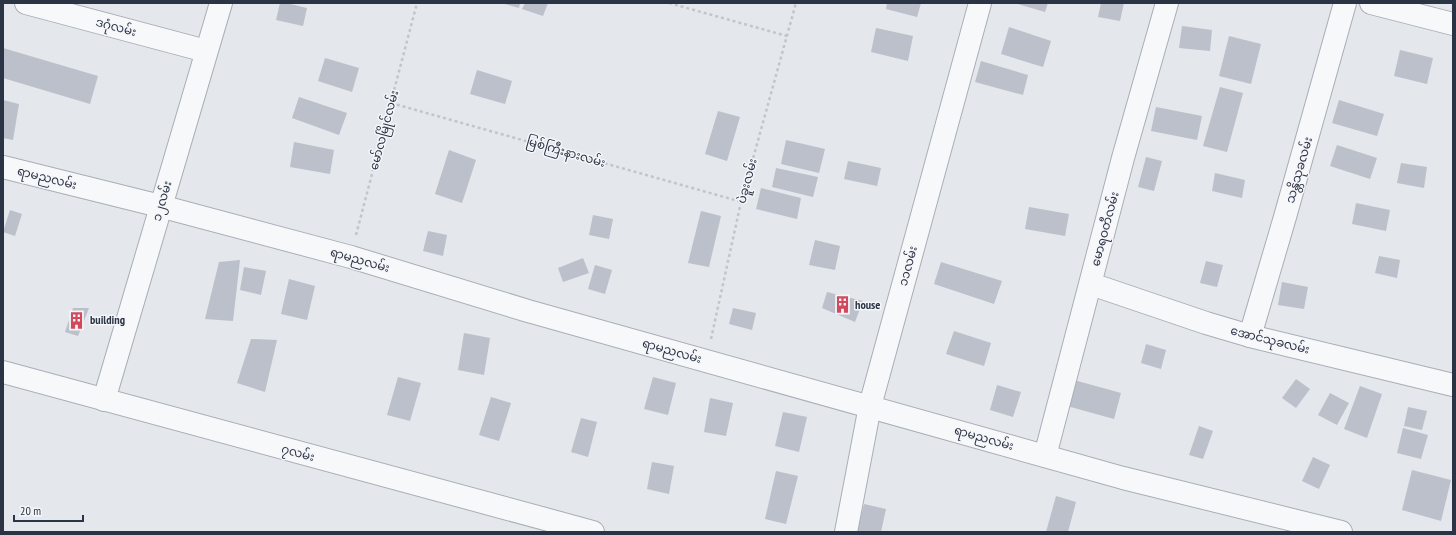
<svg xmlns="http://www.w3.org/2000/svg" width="1456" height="535" font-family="'PT Sans Narrow','Noto Sans Myanmar',sans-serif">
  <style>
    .building { fill: #bbc0ca }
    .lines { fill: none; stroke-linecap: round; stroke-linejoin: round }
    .minor-casing { stroke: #a9aeb7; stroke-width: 24 }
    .tertiary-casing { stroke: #a9aeb7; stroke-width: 24 }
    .path { stroke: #c2c5cb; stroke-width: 2.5; stroke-dasharray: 3 3; stroke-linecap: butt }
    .minor { stroke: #f7f8fa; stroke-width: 22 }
    .tertiary { stroke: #f7f8fa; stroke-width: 22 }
    .labels { text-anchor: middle; stroke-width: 3; stroke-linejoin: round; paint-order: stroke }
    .street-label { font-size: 12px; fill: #2b3445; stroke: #f4f6f9 }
    .poi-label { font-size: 12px; font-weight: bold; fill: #2b3445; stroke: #f4f6f9; text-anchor: start }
  </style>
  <rect width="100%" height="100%" fill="#e4e7ec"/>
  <!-- building -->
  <g class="building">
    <path d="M280,3H286L307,8L303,26L276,20Z"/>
    <path d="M501,3H520L519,8Z"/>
    <path d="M525,3H548L543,16L522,9Z"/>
    <path d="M887,3H921L917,17L886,9Z"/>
    <path d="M1014,3H1048L1045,12Z"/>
    <path d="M1101,3H1124L1120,21L1098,17Z"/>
    <path d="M1182,26L1212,30L1210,51L1179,48Z"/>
    <path d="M1009,27L1051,41L1043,67L1001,54Z"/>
    <path d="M876,28L913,36L908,61L871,52Z"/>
    <path d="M1229,36L1261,44L1251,84L1219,76Z"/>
    <path d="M3,48L98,76L90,104L3,78Z"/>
    <path d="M1400,50L1433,58L1427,84L1394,76Z"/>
    <path d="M325,58L359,68L352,92L318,81Z"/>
    <path d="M981,61L1028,75L1023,95L975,82Z"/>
    <path d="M477,70L512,81L505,104L470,94Z"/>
    <path d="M1220,87L1243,93L1227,152L1203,146Z"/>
    <path d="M299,97L347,113L339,135L292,118Z"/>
    <path d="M3,100L19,104L13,140L3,138Z"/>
    <path d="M1339,100L1384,114L1377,136L1332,123Z"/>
    <path d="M1156,107L1202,116L1197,140L1151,131Z"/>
    <path d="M718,111L740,117L727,161L705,154Z"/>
    <path d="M786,140L825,149L819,173L781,164Z"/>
    <path d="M294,142L334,150L330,174L290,167Z"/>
    <path d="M1337,145L1377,158L1370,179L1330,166Z"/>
    <path d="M449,150L476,160L462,203L435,194Z"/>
    <path d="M1146,157L1162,161L1154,191L1138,187Z"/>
    <path d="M848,161L881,168L877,186L844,179Z"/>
    <path d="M1401,163L1427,167L1424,188L1397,183Z"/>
    <path d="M776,168L818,177L813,197L772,187Z"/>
    <path d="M1215,173L1245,180L1242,198L1212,191Z"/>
    <path d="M761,188L801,198L797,219L756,209Z"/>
    <path d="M1356,203L1390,210L1386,231L1352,224Z"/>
    <path d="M1029,207L1069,214L1065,236L1025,229Z"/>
    <path d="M10,210L22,214L15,236L3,232Z"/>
    <path d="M701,211L721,216L709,267L688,263Z"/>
    <path d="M593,215L613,219L609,239L589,235Z"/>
    <path d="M428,231L447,235L443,256L423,251Z"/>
    <path d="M815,240L840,246L835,270L809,265Z"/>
    <path d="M1379,256L1400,260L1397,278L1375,273Z"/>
    <path d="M583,258L589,273L563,282L558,268Z"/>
    <path d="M240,260L233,321L205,319L219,262Z"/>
    <path d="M1206,261L1223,265L1217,287L1200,283Z"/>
    <path d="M941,262L1002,281L994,304L934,284Z"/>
    <path d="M595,265L612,270L605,294L588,289Z"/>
    <path d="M244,267L266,271L261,295L240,290Z"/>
    <path d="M289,279L315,286L307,320L281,314Z"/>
    <path d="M1282,282L1308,287L1304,309L1278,305Z"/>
    <path d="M827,292L863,301L855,322L822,308Z"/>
    <path d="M73,308H89L78,336L65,332Z"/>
    <path d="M733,308L756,313L752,330L729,324Z"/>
    <path d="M954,331L991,343L984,366L946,354Z"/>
    <path d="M464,333L490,338L484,375L458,370Z"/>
    <path d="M251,339L277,340L265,392L237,383Z"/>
    <path d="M1146,344L1166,350L1161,369L1141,363Z"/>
    <path d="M398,377L421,383L410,421L387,415Z"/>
    <path d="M653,377L676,383L668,415L644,409Z"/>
    <path d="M1296,379L1310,389L1296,408L1282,398Z"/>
    <path d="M1074,380L1121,393L1114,419L1067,406Z"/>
    <path d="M997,385L1021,392L1013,417L990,410Z"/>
    <path d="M1360,386L1382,394L1367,438L1344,429Z"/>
    <path d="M1330,393L1349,403L1337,425L1318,415Z"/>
    <path d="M491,397L511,403L499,441L479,435Z"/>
    <path d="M710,398L733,403L726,436L704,432Z"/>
    <path d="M1408,407L1427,411L1422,430L1404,426Z"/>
    <path d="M783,412L807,417L799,452L775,446Z"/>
    <path d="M581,418L597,422L588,457L571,452Z"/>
    <path d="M1199,426L1213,431L1203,459L1189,455Z"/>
    <path d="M1403,428L1428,435L1421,459L1397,453Z"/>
    <path d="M1313,457L1330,465L1319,489L1302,481Z"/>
    <path d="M652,462L674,466L669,494L647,489Z"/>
    <path d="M1412,470L1451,480L1441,521L1402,510Z"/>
    <path d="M776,471L798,476L786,524L765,519Z"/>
    <path d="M1056,496L1076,502L1068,532H1046Z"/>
    <path d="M864,504L886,509L881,532H857Z"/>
  </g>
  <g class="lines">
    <defs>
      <g id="minor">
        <path d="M26,3L206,51"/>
        <path d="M1371,3L1453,24"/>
        <path d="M3,167L160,206L351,257L528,311L1123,478L1341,532"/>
        <path d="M1091,284L1206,323L1250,336L1453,385"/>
        <path d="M1250,336L1285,217L1345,3"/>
        <path d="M104,400L221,3"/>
        <path d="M1045,456L1123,158L1167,3"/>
        <path d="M846,532L870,406L980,3"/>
      </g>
      <path id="tertiary" d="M3,372L593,532"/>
    </defs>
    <!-- minor casing -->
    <use href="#minor" class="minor-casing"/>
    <!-- tertiary casing -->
    <use href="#tertiary" class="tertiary-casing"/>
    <!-- path -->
    <g class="path">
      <path d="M669,3L787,36"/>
      <path d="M391,103L742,202"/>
      <path d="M356,235L417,3"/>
      <path d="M711,339L741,202L796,3"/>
    </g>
    <!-- minor -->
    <use href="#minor" class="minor"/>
    <!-- tertiary -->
    <use href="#tertiary" class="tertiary"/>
  </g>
  <!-- icons -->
  <defs>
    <symbol id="building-bare" viewBox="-9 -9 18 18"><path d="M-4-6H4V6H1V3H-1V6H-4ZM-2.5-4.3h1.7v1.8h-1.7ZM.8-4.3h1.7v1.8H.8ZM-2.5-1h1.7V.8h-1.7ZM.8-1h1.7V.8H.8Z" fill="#d1495b" stroke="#f4f6f9" stroke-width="2.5" paint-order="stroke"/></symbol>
  </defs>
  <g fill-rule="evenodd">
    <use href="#building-bare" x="830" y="292" width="25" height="25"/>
    <use href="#building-bare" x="64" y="308" width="25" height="25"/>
  </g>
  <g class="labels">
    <!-- street labels -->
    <g class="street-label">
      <text transform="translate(116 27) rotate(15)" y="4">ဒဂုံလမ်း</text>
      <text transform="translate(384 130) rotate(-75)" y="4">မော်လမြိုင်လမ်း</text>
      <text transform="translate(566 152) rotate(16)" y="4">မြစ်ကြီးနားလမ်း</text>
      <text transform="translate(1299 170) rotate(-74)" y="4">သန္တိသုခလမ်း</text>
      <text transform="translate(47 178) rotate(14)" y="4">ရာမညလမ်း</text>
      <text transform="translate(747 181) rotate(-75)" y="4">ပဲခူးလမ်း</text>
      <text transform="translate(162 201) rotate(-74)" y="4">၁၂လမ်း</text>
      <text transform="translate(1105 229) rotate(-75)" y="4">မောရဝတီလမ်း</text>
      <text transform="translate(360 260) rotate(16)" y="4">ရာမညလမ်း</text>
      <text transform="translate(908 266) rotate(-75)" y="4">၁၁လမ်း</text>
      <text transform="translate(1270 340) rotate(14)" y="4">အောင်သုခလမ်း</text>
      <text transform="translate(672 351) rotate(16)" y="4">ရာမညလမ်း</text>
      <text transform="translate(984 438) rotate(16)" y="4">ရာမညလမ်း</text>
      <text transform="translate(298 453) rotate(15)" y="4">၇လမ်း</text>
    </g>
    <!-- poi labels -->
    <g class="poi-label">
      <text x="855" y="309">house</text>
      <text x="90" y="324">building</text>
    </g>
  </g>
  <!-- border -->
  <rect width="1456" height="535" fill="none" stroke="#2b3445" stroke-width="8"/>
  <!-- scale -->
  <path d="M14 515v6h69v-6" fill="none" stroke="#2b3445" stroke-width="2"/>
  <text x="20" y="515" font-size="12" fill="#2b3445" stroke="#f4f6f9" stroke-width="3" paint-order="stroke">20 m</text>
</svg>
